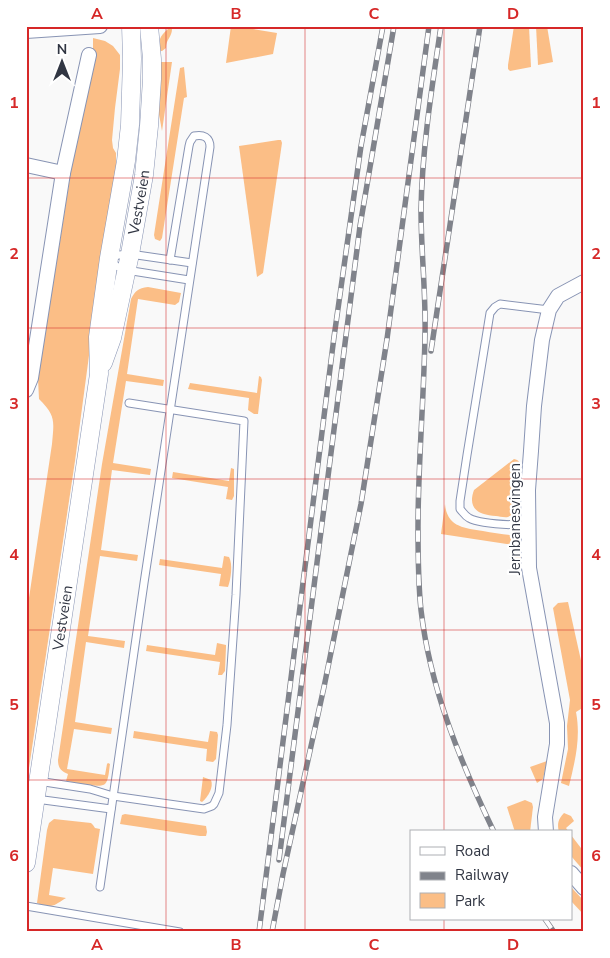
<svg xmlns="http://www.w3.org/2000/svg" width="610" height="958" font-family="'Nunito Sans',sans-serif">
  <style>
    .green { fill: #fbbe86 }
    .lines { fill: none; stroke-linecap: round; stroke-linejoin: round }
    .service-casing { stroke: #8894b4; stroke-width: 9 }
    .minor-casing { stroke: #8894b4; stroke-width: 16 }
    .tertiary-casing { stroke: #8894b4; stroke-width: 19 }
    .service { stroke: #fff; stroke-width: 7 }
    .minor { stroke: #fff; stroke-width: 14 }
    .tertiary { stroke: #fff; stroke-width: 18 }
    .rail-casing { stroke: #80838b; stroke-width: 5.5 }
    .rail { stroke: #fff; stroke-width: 4; stroke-dasharray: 11; stroke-linecap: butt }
    .grid { fill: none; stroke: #d62828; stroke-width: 1; stroke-opacity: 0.55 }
    .labels { text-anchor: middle; stroke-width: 4.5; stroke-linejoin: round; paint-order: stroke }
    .street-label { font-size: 15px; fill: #313643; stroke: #fff }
    .neatline { fill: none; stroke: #d62828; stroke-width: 2 }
    .grid-label { font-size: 16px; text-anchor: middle; font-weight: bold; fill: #d62828 }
  </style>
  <rect width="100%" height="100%" fill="#f9f9f9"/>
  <!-- green -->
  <g class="green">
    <path d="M231,26L248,28V26H253V29L277,33L273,54L226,63Z"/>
    <path d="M514,26H529L531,67L510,71L508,69V65Z"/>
    <path d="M536,26H547L553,62L538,65Z"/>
    <path d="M168,29H172C172,37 166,39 166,48L162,51H158C159,40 159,37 168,29Z"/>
    <path d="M93,38L105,41L113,46L120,55V69L115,108L112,140L113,148L116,153V184L90,348L75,461L26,788V618L52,444C54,421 56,416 39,399L38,379L71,171L93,55Z"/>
    <path d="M158,62H172L162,131L158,109Z"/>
    <path d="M184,67L187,97L184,98L162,238L160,241L155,239L154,235L180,68Z"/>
    <path d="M278,140H281L282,143L263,273L257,277L239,146Z"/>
    <path d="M148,287L181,293L179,302L175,305L138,299L127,374L164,380L163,386L126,381L113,463L151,469L150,475L112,470L101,550L138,555L137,561L100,556L88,636L125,641L124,648L86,642L75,722L112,728L111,734L74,729L67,769L105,775L107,764L108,763L110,764C109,769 109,780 105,784C100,789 74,782 66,781L68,774C61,771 58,768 58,760L102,464L131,299C135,291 138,288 148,287Z"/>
    <path d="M259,376L261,377L262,380L258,414H254L248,410L249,398L188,389L190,383L257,393Z"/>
    <path d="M514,459C519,460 520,462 520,467C520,478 522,496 518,506C517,510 512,515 508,517C504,518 499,516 496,516C479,515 467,509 474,490Z"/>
    <path d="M231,468L234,469V496L232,500L226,499L228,487L172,478L173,472L229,481Z"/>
    <path d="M445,504C447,527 464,528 483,531C492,533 502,534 511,535C521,541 522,550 521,561L519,562L515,561L514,545L441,534Z"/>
    <path d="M224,556L229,557C233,564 231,579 228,587L219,586L221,574L159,565L160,559L222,568Z"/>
    <path d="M568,602L584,674V707L576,712C581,738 575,761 569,786L561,783L568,749L567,726L570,700L553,608L558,603Z"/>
    <path d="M217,643L226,645V647L225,671L222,675H218L220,662L146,651L147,645L215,655Z"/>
    <path d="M134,731L208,742L210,731L217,732L218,735L216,759L213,762L206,761L207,749L133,738Z"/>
    <path d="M547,761L543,779L537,783L530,767Z"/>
    <path d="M203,777L211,780C214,787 208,797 202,802L200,801Z"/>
    <path d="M525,800L532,803L533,807L530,832H515L507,807Z"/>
    <path d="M564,813L571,816L574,821L566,828L569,832H559C557,824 558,819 564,813Z"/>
    <path d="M125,814L206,826L207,832L206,836H200L120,824L122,815Z"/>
    <path d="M54,819L91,823L93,825L95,828L100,829L93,874L53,868L49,895L66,898C53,906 52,909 37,903L47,830L49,823Z"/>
    <path d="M571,835L584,852V871L571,856Z"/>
    <path d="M571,887L584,901V915L571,901Z"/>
  </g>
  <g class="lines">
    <defs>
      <g id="service">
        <path d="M189,280L126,270L116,266L109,258L119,255L130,254L192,263"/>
        <path d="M529,525C513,525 482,525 469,518C465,516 463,512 460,509V501L467,455L490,313L495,307L500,304L549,310"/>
        <path d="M38,781L90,789L113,796L204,809L212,806L214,804L219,793L227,725L236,595L244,421L129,403"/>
        <path d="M36,799L111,809"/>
        <path d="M100,887L144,583L210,147C210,137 203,134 194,136L190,142L189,146L170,260"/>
        <path d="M26,906L180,932"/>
      </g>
      <g id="minor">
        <path d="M26,31L100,26"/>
        <path d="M26,165L63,173"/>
        <path d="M26,390L31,378L63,173L89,55"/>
        <path d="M546,832L545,817L557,744V723L529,568L528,490L531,451L534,406L542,340L549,310L558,296L584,282"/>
        <path d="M571,873L584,888"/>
      </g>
      <g id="tertiary">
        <path id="s1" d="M103,363L112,338L130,254L144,175L149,126L152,79V59L149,26"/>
        <path id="s2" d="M26,863L99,374L98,337L109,258L126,161L130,125L132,59L131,26"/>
      </g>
    </defs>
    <!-- service casing -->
    <use href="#service" class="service-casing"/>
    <!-- minor casing -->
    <use href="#minor" class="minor-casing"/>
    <!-- tertiary casing -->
    <use href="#tertiary" class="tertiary-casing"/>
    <!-- service -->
    <use href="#service" class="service"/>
    <!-- minor -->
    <use href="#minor" class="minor"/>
    <!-- tertiary -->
    <use href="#tertiary" class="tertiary"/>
    <defs>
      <g id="rail">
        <path d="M441,26C432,87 422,149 421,210C421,252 426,293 425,334C424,399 418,463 418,527C418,555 418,582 421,610C430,688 460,761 494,832"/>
        <path d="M431,351L480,26"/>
        <path d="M279,860L360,226L394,26"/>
        <path d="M545,919L554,932"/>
        <path d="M259,932L334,337L361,146L383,26"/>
        <path d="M272,932L283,874L324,687L361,504L387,339L429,26"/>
      </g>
    </defs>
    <!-- rail casing -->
    <use href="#rail" class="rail-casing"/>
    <!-- rail -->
    <use href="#rail" class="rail"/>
  </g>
  <!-- grid -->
  <path class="grid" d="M166,26V932M305,26V932M444,26V832M26,178H584M26,328H584M26,479H584M26,630H584M26,780H584M444,919V932"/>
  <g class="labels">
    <!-- street labels -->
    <g class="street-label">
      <text dy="5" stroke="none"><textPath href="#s1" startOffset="165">Vestveien</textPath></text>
      <text transform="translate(515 519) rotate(-90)" y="5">Jernbanesvingen</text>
      <text dy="5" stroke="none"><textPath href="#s2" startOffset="248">Vestveien</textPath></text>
    </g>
  </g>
  <!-- border -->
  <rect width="610" height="958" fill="none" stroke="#ffffff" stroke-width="55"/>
  <!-- legend -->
  <rect x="410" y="830" width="162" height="90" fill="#ffffff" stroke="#adafb4"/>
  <rect x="420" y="847" width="25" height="8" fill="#ffffff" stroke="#adafb4"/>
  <text x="455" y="856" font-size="15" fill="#313643">Road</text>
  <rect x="420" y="872" width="25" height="8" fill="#80838b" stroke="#adafb4"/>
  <text x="455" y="880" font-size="15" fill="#313643">Railway</text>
  <rect x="420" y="893" width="25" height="15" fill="#fbbe86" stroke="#adafb4"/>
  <text x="455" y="906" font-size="15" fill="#313643">Park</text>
  <!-- north arrow -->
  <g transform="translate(62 62)" stroke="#ffffff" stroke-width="4" paint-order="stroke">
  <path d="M0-4L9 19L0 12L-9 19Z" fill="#313643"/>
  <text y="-8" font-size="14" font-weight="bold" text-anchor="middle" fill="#313643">N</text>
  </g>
  <rect x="28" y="28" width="554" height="902" class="neatline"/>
  <g class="grid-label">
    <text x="97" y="19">A</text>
    <text x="236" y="19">B</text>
    <text x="374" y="19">C</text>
    <text x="513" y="19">D</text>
    <text x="14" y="108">1</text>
    <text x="596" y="108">1</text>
    <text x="14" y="259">2</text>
    <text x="596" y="259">2</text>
    <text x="14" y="409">3</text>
    <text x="596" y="409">3</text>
    <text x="14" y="560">4</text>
    <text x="596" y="560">4</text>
    <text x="14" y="710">5</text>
    <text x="596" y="710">5</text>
    <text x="14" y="861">6</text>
    <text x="596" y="861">6</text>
    <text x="97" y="950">A</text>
    <text x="236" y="950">B</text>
    <text x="374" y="950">C</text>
    <text x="513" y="950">D</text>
  </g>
</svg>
